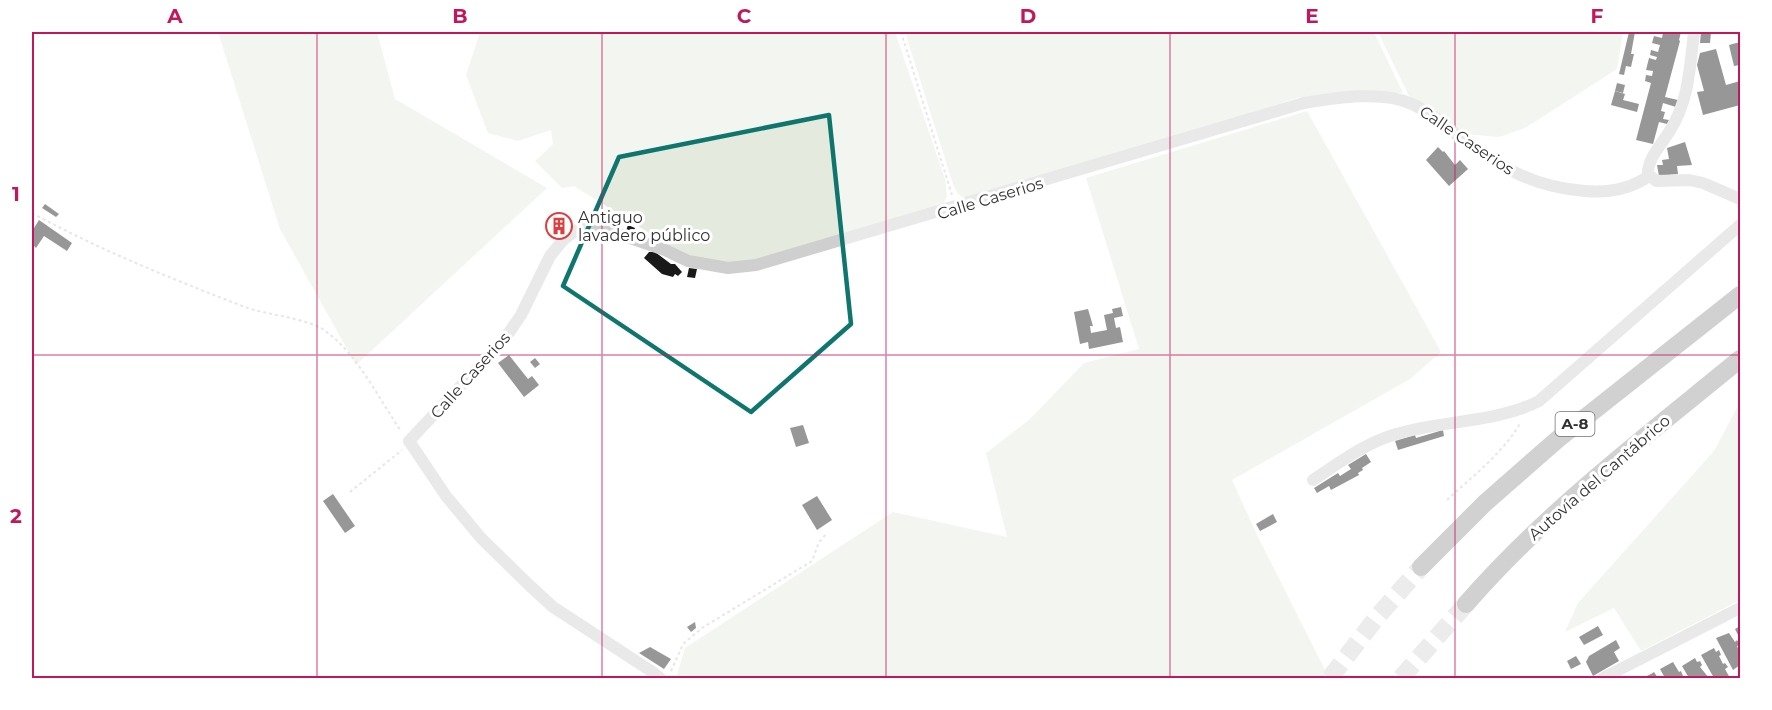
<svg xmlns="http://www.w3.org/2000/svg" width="1772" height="710" font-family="Montserrat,sans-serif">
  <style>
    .green { fill: #e4eade }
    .building { fill: #191919 }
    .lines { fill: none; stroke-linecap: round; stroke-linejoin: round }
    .highway-tunnel { stroke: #d6d6d6; stroke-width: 18; stroke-dasharray: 18 9; stroke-linecap: butt }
    .path { stroke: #c9c9c9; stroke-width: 2; stroke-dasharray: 3 3; stroke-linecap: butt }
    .minor { stroke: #cfcfcf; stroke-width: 12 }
    .highway { stroke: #999; stroke-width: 18 }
    .marked { fill: none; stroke: #0f766e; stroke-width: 4.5; stroke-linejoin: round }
    .grid { fill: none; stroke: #c2185b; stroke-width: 1.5; stroke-opacity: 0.55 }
    .labels { text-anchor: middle; stroke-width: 6; stroke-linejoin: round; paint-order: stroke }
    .shield { fill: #fff; stroke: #707070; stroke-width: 1.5 }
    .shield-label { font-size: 15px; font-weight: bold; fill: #323232 }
    .street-label { font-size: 16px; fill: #323232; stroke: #fff }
    .poi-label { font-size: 16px; fill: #323232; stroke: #fff; text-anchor: start }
    .neatline { fill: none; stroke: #c2185b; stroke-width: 2 }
    .grid-label { font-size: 20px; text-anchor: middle; font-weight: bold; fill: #c2185b }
  </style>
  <rect width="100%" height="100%" fill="#fff"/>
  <!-- green -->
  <g class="green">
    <path d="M218,32H377L395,99L547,188L356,365L280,229Z"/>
    <path d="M480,32H895L945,179L947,196L943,205L752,262H714L681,253L574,186L562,188L535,161L553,144L551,130L518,141L488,133L466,75Z"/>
    <path d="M905,32H1374L1403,93H1344L1297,98L1188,134L965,199L957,193L953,184Z"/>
    <path d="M1378,32H1623L1617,69L1525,128L1499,137L1464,134L1409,96Z"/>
    <path d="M1307,111L1441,352L1410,379L1232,480L1258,537L1329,678H676L685,648L893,512L1007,537L986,453L1029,420L1084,363L1139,349L1086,178Z"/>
    <path d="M1740,402V600L1641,651L1614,608L1565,632L1578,603L1714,451Z"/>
  </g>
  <!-- building -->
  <g class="building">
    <path d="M1629,32H1635L1631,54H1634L1631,67L1626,66L1624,75L1619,74Z"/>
    <path d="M1663,32H1681L1679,40L1680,41L1665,97L1678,100L1676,107L1663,103L1661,111L1665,112L1663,119L1669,120L1667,124L1659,122L1653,144L1636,140L1651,83L1645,81L1646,75L1652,76L1653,71L1646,70L1649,58L1656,60L1657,57L1650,55L1651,50L1658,52L1660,45L1652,43L1654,36L1662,38Z"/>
    <path d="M1701,32H1711L1710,43H1700Z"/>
    <path d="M1740,42V65L1734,66L1729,45Z"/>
    <path d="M1716,49L1726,85L1740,81V105L1703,115L1697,92L1704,91L1697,65L1700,53Z"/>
    <path d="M1617,83L1625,85L1623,93L1615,91Z"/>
    <path d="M1615,91L1625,94L1623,100L1639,104L1637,112L1611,105Z"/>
    <path d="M1685,142L1692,165L1677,166L1678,174L1659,176L1657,165H1663L1662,160L1669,159L1667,148Z"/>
    <path d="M1438,147L1443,152L1444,151L1455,165L1460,160L1468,169L1449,186L1426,160Z"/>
    <path d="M45,204L59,214L56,217L42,208Z"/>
    <path d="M561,218L566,227L557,233L551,224Z"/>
    <path d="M39,220L72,243L67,251L44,236L36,248L32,244V226L34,228Z"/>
    <path d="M628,225L635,228L633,234L626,231Z"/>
    <path d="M649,252H655L671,264H675L682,272L678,276L675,274L673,277L662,274L644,258Z"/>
    <path d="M689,268L697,269L695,278L687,277Z"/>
    <path d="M1121,307L1123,316L1114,318L1116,328L1120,327L1123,342L1089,349L1088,342L1080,344L1074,312L1088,309L1093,326H1090L1091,333L1107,330L1104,315L1113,313L1112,309Z"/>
    <path d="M509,355L528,379L532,376L539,385L524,397L498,363Z"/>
    <path d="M535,358L540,364L535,368L530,362Z"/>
    <path d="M803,425L809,443L796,447L790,428Z"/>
    <path d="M1443,430L1444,436L1398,450L1395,441L1415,435L1416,438Z"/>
    <path d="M1366,454L1371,462L1362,468L1363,470L1358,473L1359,475L1331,490L1329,486L1317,493L1314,488L1338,473L1340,476L1351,469L1348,465Z"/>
    <path d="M333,494L355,526L345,533L323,501Z"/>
    <path d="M817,496L832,520L817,530L802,505Z"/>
    <path d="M1273,514L1277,522L1260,531L1256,524Z"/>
    <path d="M695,622L696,628L691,632L687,627Z"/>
    <path d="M1598,626L1603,635L1584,645L1579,637Z"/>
    <path d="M1740,626V639L1735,629Z"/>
    <path d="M1729,633L1735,642L1737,640L1740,645L1737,646L1740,653V665L1733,670L1716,638Z"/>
    <path d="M1616,640L1620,648L1614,652L1619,661L1593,676L1586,662L1589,656Z"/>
    <path d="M650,647L671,659L664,669L639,653Z"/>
    <path d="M1714,648L1716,652L1719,650L1721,655L1719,656L1723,664L1725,663L1728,667L1725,669L1730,678H1722L1721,676L1714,678L1701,655Z"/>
    <path d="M1576,656L1581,664L1571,669L1567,661Z"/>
    <path d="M1695,658L1697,662L1700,661L1702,665L1700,667L1709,678H1689L1682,666Z"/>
    <path d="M1673,662L1679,672L1681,671L1683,676L1681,677L1682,678H1665L1660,669Z"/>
    <path d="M1654,672L1658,678H1642L1651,674Z"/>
  </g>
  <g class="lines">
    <!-- highway-tunnel -->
    <g class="highway-tunnel">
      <path d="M1330,678L1377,617L1421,567"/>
      <path d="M1401,678L1466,604"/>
    </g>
    <!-- path -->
    <g class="path">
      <path d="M901,32L952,195"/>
      <path d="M32,213C100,250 172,279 245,307C267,315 306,318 324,330C358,354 378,398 401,431"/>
      <path d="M350,492L402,450"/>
      <path d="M1447,500C1473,476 1503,453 1521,422"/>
      <path d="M671,671L683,644L702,628L812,561L819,542L826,534"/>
    </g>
    <!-- minor -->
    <g class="minor">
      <path d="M1694,32C1690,66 1689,102 1669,132C1662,144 1647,159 1648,174L1656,181L1689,180L1703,183L1740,199"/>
      <path d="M1313,480C1339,463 1365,443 1396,434C1443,420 1496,423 1539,401L1740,225"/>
      <path d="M660,678L651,671L553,607L529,585L481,538L446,496L409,441L504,340L521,315L550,256L564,239L578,229L591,227L607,230L665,250L688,261L728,268L756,265L1304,103C1335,98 1383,90 1412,104C1430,112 1446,126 1461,138C1502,168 1533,187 1585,191C1608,193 1629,190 1649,176"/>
      <path d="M1603,678L1740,608"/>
    </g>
    <!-- highway -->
    <g class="highway">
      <path d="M1421,567L1485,503L1558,439L1740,295"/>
      <path d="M1466,604C1547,511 1645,437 1740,359"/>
    </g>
  </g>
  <!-- marked area -->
  <path d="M0 0H1772V710H0ZM829,115L851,324L751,412L563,286L619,157Z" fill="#fff" fill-opacity=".55" fill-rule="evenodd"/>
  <path class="marked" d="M829,115L851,324L751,412L563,286L619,157Z"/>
  <!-- grid -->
  <path class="grid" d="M317,32V678M602,32V678M886,32V678M1170,32V678M1455,32V678M32,355H1740"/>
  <!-- icons -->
  <defs>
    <symbol id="building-ring" viewBox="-11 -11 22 22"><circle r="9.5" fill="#fff" stroke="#de3e3f" stroke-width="1.5"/><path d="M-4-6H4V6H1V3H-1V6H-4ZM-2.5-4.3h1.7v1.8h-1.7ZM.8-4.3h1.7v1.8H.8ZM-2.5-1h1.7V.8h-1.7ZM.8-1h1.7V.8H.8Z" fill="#de3e3f"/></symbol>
  </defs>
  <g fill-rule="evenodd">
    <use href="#building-ring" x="544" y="211" width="30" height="30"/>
  </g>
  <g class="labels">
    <!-- shield labels -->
    <rect class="shield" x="1555.5" y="412" width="39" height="24" rx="4.5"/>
    <g class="shield-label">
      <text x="1575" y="429">A-8</text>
    </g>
    <!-- street labels -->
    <g class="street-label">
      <text transform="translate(1467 140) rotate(34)" y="6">Calle Caserios</text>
      <text transform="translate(990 198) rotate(-17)" y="6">Calle Caserios</text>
      <text transform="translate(470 375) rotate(-48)" y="6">Calle Caserios</text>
      <text transform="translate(1599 477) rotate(-41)" y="6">Autovía del Cantábrico</text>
    </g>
    <!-- poi labels -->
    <g class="poi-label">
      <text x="578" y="223">Antiguo<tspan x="578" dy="18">lavadero público</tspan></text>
    </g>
  </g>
  <!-- border -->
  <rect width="1772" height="710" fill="none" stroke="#ffffff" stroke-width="66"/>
  <rect x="33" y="33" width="1706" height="644" class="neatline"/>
  <g class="grid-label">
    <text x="175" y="23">A</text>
    <text x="460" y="23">B</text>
    <text x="744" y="23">C</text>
    <text x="1028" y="23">D</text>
    <text x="1312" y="23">E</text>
    <text x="1597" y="23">F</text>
    <text x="16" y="201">1</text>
    <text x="16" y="523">2</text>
  </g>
</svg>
